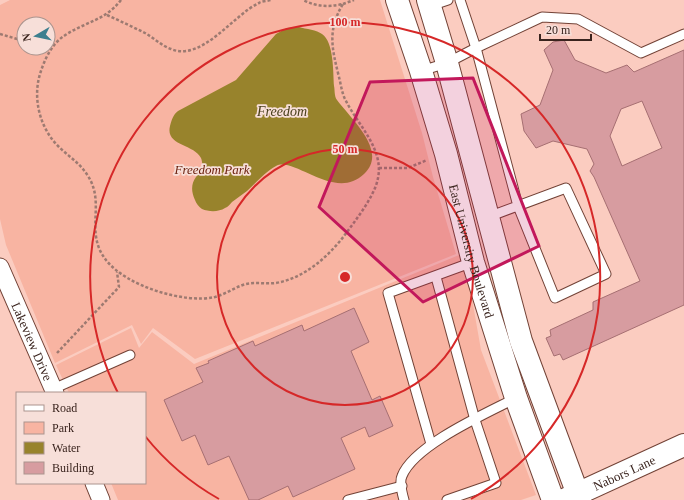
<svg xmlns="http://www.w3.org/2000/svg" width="684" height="500" font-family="'Times New Roman',serif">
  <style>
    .green { fill: #f8b4a2; fill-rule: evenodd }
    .water { fill: #98832c }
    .building { fill: #d79ca0; stroke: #a66f72; fill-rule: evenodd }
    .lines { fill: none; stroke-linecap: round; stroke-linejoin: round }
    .service-casing { stroke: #724236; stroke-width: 11 }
    .minor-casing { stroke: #724236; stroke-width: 19 }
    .tertiary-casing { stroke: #724236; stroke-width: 24 }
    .primary-casing { stroke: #724236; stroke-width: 24 }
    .path { stroke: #9d7a71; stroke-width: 2.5; stroke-dasharray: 3 2; stroke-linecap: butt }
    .service { stroke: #fff; stroke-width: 9 }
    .minor { stroke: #fff; stroke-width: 17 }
    .tertiary { stroke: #fff; stroke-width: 22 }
    .primary { stroke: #fff; stroke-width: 22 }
    .marked { fill: #c2185b; fill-opacity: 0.2; stroke: #c2185b; stroke-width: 3; stroke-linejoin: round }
    .ring { fill: none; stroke: #d62828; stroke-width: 2 }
    .labels { text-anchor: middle; stroke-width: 3.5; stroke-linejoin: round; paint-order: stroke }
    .park-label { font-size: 13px; font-style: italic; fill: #6b210e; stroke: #f7dfd9 }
    .street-label { font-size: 13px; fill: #3a241e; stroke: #f7dfd9 }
    .water-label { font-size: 14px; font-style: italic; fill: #463d19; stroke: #f7dfd9 }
    .centre { fill: #d62828; stroke: #f7dfd9; stroke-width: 2 }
    .ring-label { font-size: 12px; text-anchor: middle; font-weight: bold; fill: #d62828; stroke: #f7dfd9; stroke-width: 3.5; stroke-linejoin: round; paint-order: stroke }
  </style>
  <rect width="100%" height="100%" fill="#fbccc0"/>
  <!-- green -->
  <g class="green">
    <path d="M10,0H380L422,133L433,177L456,254L195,359L153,328L141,344L132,325L55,363L6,245L0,219V5ZM24,24H48V48H24Z"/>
    <path d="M464,253L481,350L536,495L521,500H118L111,483H145V393H69L56,365L131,328L139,348L152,332L194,364Z"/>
  </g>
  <!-- water -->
  <path class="water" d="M299,27C306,29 317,30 322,34C334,42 333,72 334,86C335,90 334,96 337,100C350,118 389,151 364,174C335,202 294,156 276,166C265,172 256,183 247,191C242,195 237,198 232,202C230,204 228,207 225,208C219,212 209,212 202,209C199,207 196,203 195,200C191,191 191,184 196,177C198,175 201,172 202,170C203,167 202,160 201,158C194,144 165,146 170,126C172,119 173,115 178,111L236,80L276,34L287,28Z"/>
  <!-- building -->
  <g class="building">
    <path d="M564,40L575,60L606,73L627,65L634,72L684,50V305L563,360L560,354L554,356L546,338L551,336L550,330L593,310V302L640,281L594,177L590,171L594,164L587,149L553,141L536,148L524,131L521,114L540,105L553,70L544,50L553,42ZM642,101L662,148L622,166L610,136L621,109Z"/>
    <path d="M354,308L369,342L351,351L372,400L380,396L393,426L369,437L365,427L341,438L355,469L293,497L288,486L258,500H249L229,456L208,465L195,435L182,441L164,400L203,382L196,368L209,363L208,361L253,341L255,346L302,325L304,331Z"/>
  </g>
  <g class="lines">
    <defs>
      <g id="service">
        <path d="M460,0L476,48L542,17L578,19L641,53L684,34"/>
        <path d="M430,6L448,0"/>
        <path d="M421,71L447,63L476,48L518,206L555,298L606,274L566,188L488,217"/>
        <path d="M436,277L475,420L496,483L447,500"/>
        <path d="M53,389L130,355"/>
        <path d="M431,444L388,293L473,262"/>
        <path d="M348,500L402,486"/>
        <path d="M404,500C402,493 399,482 402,476C414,445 487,413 516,398"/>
      </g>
      <g id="minor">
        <path id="s1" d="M0,267L55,393"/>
        <path d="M94,483L101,500"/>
      </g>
      <g id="tertiary">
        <path id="s2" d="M564,500L684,445"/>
      </g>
      <g id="primary">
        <path id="s3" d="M397,0L421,71L446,154L473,262L516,398L553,500"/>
        <path d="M428,0L447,63L521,341L580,500"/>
      </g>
    </defs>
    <!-- service casing -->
    <use href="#service" class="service-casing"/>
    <!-- minor casing -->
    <use href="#minor" class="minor-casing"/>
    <!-- tertiary casing -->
    <use href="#tertiary" class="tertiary-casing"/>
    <!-- primary casing -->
    <use href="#primary" class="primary-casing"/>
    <!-- path -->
    <g class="path">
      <path d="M121,0C105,21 84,22 64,36C53,43 45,58 41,71C32,96 39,127 58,146C68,156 80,163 88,176C106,204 84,232 106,260C126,286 184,304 215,297C226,294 235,287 246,284C256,282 266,284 276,283C304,278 327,258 344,236C355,221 375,196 378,178C384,149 358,125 346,101C342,94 341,85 339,77C332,49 327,30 343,4C329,7 317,7 303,0"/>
      <path d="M343,4L354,0"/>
      <path d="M107,15C120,21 133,27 145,33C154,38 162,46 171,49C202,62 233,15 259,3C262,1 267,1 271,0"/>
      <path d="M0,34L24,41"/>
      <path d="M47,48L52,49"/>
      <path d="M379,168H408L427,160"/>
      <path d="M57,353L119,287L117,272"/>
    </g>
    <!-- service -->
    <use href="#service" class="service"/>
    <!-- minor -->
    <use href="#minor" class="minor"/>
    <!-- tertiary -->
    <use href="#tertiary" class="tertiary"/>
    <!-- primary -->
    <use href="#primary" class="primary"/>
  </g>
  <!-- marked area -->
  <path class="marked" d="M473,78L539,246L423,302L319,207L370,82Z"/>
  <!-- distance rings -->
  <g class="ring">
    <circle cx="345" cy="277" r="128"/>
    <path d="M219 499A255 255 0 0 1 145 436M118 393A255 255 0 1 1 471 499"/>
  </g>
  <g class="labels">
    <!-- park labels -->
    <g class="park-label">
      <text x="212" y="174">Freedom Park</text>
    </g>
    <!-- street labels -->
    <g class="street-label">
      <text dy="5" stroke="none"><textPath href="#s3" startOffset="262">East University Boulevard</textPath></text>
      <text dy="5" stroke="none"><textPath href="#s1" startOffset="81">Lakeview Drive</textPath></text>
      <text dy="5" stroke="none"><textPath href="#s2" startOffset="66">Nabors Lane</textPath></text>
    </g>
    <!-- water labels -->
    <g class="water-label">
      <text x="282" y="116">Freedom</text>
    </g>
  </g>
  <circle cx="345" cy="277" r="6" class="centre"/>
  <g class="ring-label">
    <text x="345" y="26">100 m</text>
    <text x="345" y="153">50 m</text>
  </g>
  <!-- legend -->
  <rect x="16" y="392" width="130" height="92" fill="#f7dfd9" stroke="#ab948e"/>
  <rect x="24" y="405" width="20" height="6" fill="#ffffff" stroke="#ab948e"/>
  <text x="52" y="412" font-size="12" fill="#3a241e">Road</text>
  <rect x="24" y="422" width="20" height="12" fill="#f8b4a2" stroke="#ab948e"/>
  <text x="52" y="432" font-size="12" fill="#3a241e">Park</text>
  <rect x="24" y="442" width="20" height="12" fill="#98832c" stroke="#ab948e"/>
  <text x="52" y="452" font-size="12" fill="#3a241e">Water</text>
  <rect x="24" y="462" width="20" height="12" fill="#d79ca0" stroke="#ab948e"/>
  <text x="52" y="472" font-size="12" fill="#3a241e">Building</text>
  <!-- north arrow -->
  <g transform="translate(36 36) rotate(261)"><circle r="19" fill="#f7dfd9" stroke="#ab948e"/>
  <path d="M0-3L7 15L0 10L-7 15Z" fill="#3c7f8f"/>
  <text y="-6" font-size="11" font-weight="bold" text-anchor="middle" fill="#3a241e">N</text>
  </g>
  <!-- scale -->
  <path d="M540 34v6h51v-6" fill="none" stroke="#3a241e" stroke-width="2"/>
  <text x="546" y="34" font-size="12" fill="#3a241e" stroke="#f7dfd9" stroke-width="3" paint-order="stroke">20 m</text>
</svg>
